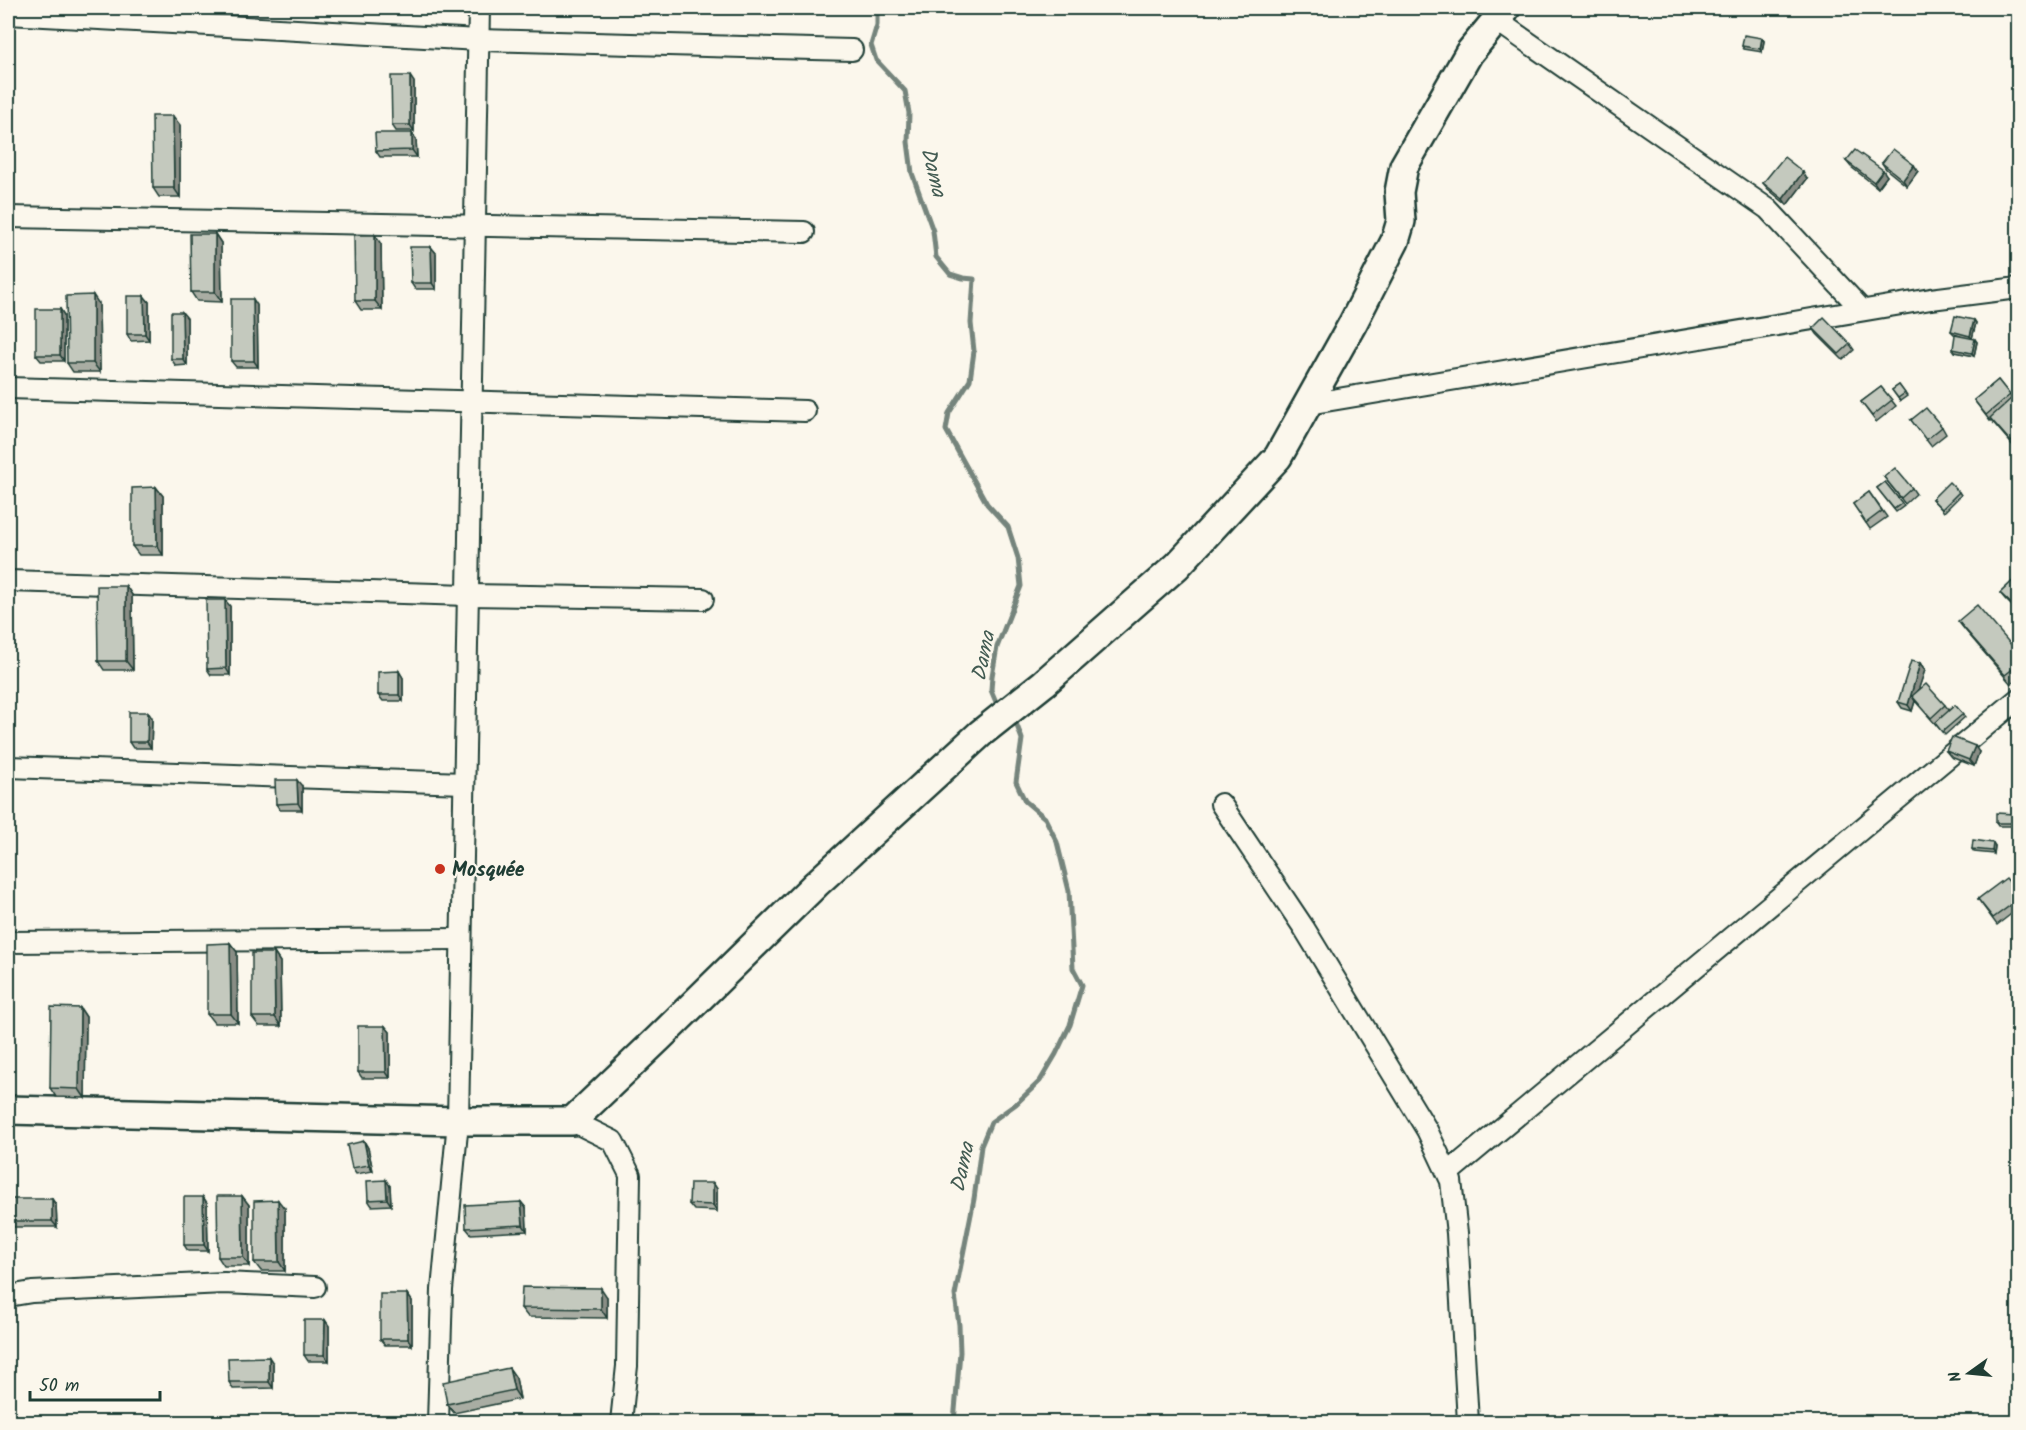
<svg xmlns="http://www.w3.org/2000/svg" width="2026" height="1430" font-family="Kalam,sans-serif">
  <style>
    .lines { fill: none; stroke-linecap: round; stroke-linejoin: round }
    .stream { stroke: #74847b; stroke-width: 5 }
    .street-casing { stroke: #1f3d34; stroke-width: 24 }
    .secondary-casing { stroke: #1f3d34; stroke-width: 32 }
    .street { stroke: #fbf7ec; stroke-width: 20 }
    .secondary { stroke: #fbf7ec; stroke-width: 27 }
    .wall { fill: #a9ada3; stroke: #1f3d34; stroke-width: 1.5 }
    .shaded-wall { fill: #898d85; stroke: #1f3d34; stroke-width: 1.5 }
    .building { fill: #c4c9be; stroke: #1f3d34; stroke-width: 1.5 }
    .poi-dot { fill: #c8321e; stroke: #fbf7ec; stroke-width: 2 }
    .labels { text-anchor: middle; stroke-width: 4.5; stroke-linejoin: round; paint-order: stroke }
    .poi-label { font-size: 20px; font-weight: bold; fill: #1f3d34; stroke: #fbf7ec; text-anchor: start }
    .water-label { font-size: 21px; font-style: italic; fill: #425b52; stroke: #fbf7ec }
  </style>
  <rect width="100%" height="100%" fill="#fbf7ec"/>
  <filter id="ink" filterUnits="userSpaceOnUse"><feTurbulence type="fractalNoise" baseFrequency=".0167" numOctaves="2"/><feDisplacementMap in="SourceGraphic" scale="12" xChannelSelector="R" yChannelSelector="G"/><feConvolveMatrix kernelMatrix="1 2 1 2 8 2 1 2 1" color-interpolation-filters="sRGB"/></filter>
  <g filter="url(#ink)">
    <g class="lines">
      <!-- stream -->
      <g class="stream">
        <path d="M877,8V25L871,45L876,60L905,91L909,113L908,142L912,173L933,231L936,257L950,274L963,278L974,279L971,323L974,351L970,380L949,413L946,430L987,504L1008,527L1018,558L1021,586L997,647L992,676L991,690L999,709"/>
        <path d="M954,1422L960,1352L959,1325L955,1295L974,1199L981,1146L991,1122L1016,1104L1040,1081L1056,1054L1070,1025L1082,985L1073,968L1069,891L1057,842L1045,818L1025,801L1016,782L1022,739L1016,723L1009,719"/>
      </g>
      <defs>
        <g id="street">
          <path d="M8,14L479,40L852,50"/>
          <path d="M1496,20L1768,209L1862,310"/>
          <path d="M8,217L804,232"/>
          <path d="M8,388L805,411"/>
          <path d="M1308,404L1931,299L2018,288"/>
          <path d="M8,581L468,595L703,599"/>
          <path d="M8,767L464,783"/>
          <path d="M1221,804L1304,928L1427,1130L1451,1181L1457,1233L1468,1422"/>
          <path d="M8,942L461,939"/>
          <path d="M572,1121L613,1141L630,1175L627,1366L621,1422"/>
          <path d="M1448,1173L2018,699"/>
          <path d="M8,1296L32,1292L224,1283L315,1287"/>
          <path d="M438,1422L442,1290L458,1121L479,8"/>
        </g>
        <path id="secondary" d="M8,1110L458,1121H572L659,1038L816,884L981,733L1044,683L1177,566L1278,457L1353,323L1395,241L1401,221L1399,192L1404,166L1469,53L1506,8"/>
      </defs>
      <!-- street casing -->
      <use href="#street" class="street-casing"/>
      <!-- secondary casing -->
      <use href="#secondary" class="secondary-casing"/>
      <!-- street -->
      <use href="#street" class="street"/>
      <!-- secondary -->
      <use href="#secondary" class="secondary"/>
    </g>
    <!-- wall -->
    <g class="wall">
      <path d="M1762,38L1764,41L1762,52L1744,49L1742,46Z"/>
      <path d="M414,82V131H396L392,125Z"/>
      <path d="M180,125V197H159L153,188Z"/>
      <path d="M416,139L417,157H380L376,151Z"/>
      <path d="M1846,161L1887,176L1878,188L1851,167Z"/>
      <path d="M1882,163L1914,165L1918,171L1907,186L1886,169Z"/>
      <path d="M1807,179L1787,205L1768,189L1763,183Z"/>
      <path d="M215,234L221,243L222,302L197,301L191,292Z"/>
      <path d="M381,244L382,310H361L355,301Z"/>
      <path d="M431,247L436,253V289H415L411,283Z"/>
      <path d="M144,296L149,302V340L131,341L127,334Z"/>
      <path d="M99,304L100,372H73L67,363Z"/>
      <path d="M257,305L258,367H236L231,361Z"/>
      <path d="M60,309L64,315V361H41L36,355Z"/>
      <path d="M187,318V365L176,366L171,359Z"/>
      <path d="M1974,320L1976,323L1972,338L1977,342L1974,356L1955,352L1953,349L1960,336L1954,334L1951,331Z"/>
      <path d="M1813,328L1850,344L1854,350L1843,360L1817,334Z"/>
      <path d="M1998,380L2012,398L2019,403V445L2015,448L1991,420L1990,421L1974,400Z"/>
      <path d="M1899,385L1907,396L1900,401L1892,390Z"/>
      <path d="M1881,387L1896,406L1876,422L1861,402Z"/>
      <path d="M1911,420L1942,427L1946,434L1931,446Z"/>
      <path d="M1884,477L1912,488L1916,494L1905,504Z"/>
      <path d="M1885,482L1904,506L1896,512L1877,488Z"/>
      <path d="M156,487L163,496V555H139L132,546Z"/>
      <path d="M1869,492L1887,517L1870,529L1853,504Z"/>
      <path d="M1959,492L1961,495L1944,512L1932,499Z"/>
      <path d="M2019,575V613L2005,599L2000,593Z"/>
      <path d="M126,586L132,595L133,670H104L98,661Z"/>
      <path d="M230,606V675H211L207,669Z"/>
      <path d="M1958,621L2019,654V678L2011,684L1965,630Z"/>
      <path d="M1920,663L1925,670L1918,690L1945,705L1949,710L1955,705L1965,717L1945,735L1915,701L1912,711L1902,708L1898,702Z"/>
      <path d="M399,671L403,678V701H383L378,695Z"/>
      <path d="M152,718L151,748H133L129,742Z"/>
      <path d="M1946,751L1979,752L1974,766L1951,757Z"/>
      <path d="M302,786V810H280L276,804Z"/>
      <path d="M2016,817L2015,826H1998L1996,823Z"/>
      <path d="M1993,843L1995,846L1994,854L1974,852L1972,849Z"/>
      <path d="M2019,894V908L1997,925L1978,899Z"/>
      <path d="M230,943L237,952L238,1023H214L207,1014Z"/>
      <path d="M274,953L280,962L281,1026H259L252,1017Z"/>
      <path d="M80,1008L86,1017L85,1098L56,1097L50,1088Z"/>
      <path d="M385,1026L390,1032V1078H362L358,1072Z"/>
      <path d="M364,1141L368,1148L373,1171L356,1174L352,1168Z"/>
      <path d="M713,1183L717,1189V1211L694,1210L689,1204Z"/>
      <path d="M390,1186L391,1205L372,1206L368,1200Z"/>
      <path d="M242,1196L249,1205V1266H224L218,1257Z"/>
      <path d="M203,1197L207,1203L208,1251H188L184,1245Z"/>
      <path d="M52,1199L56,1205L57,1227H12L8,1221Z"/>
      <path d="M521,1202L526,1208L527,1231L471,1234L466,1228Z"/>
      <path d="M285,1209V1271H261L254,1262Z"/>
      <path d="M407,1294L412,1301V1345H385L380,1339Z"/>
      <path d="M607,1297V1318L528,1317L521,1308Z"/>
      <path d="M325,1320L329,1326V1361H308L304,1355Z"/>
      <path d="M273,1363V1388L233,1389L229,1382Z"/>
      <path d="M509,1368L516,1378L520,1399L454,1413L447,1404Z"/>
    </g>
    <!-- shaded-wall -->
    <g class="shaded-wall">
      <path d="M1762,38L1764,41L1762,52L1760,49Z"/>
      <path d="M410,76L414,82V131L410,125Z"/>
      <path d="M173,116L180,125V197L174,188Z"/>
      <path d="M412,133L416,139L417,157L412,150Z"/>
      <path d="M1914,165L1918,171L1907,186L1903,180Z"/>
      <path d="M1883,170L1887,176L1878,188L1874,182Z"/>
      <path d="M1803,172L1807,179L1787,205L1783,199Z"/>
      <path d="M215,234L221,243L222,302L215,292Z"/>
      <path d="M375,235L381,244L382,310L375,301Z"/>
      <path d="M431,247L436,253V289L432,283Z"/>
      <path d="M93,295L99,304L100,372L93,363Z"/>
      <path d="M144,296L149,302V340L145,334Z"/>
      <path d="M253,299L257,305L258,367L254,361Z"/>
      <path d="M60,309L64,315V361L60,355Z"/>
      <path d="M182,312L187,318V365L183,359Z"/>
      <path d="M1974,320L1976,323L1972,339L1970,336Z"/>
      <path d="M1975,339L1977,342L1974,356L1972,353Z"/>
      <path d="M156,487L163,496V555L157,546Z"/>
      <path d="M126,586L132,595L133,670L126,661Z"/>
      <path d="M225,600L230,606V675L226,668Z"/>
      <path d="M1920,663L1925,670L1915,700L1912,696L1915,701L1912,711L1908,705Z"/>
      <path d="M399,671L403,678V701L399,695Z"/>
      <path d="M148,712L152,718L151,748L147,742Z"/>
      <path d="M1975,746L1979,752L1974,766L1969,760Z"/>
      <path d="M297,780L302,786V810L298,803Z"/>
      <path d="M2014,814L2016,817L2015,826L2013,823Z"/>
      <path d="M1993,843L1995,846L1994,854L1992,851Z"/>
      <path d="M230,943L237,952L238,1023L231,1014Z"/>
      <path d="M274,953L280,962L281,1026L275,1017Z"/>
      <path d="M80,1008L86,1017L85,1098L79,1089Z"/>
      <path d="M385,1026L390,1032V1078L386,1072Z"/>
      <path d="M364,1141L368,1148L373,1171L369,1165Z"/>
      <path d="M386,1180L390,1186L391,1205L387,1199Z"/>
      <path d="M713,1183L717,1189V1211L713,1205Z"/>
      <path d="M242,1196L249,1205V1266L243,1257Z"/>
      <path d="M203,1197L207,1203L208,1251L204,1245Z"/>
      <path d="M52,1199L56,1205L57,1227L52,1221Z"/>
      <path d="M278,1200L285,1209V1271L279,1262Z"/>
      <path d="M521,1202L526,1208L527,1231L523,1225Z"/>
      <path d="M601,1288L607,1297V1318L601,1309Z"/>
      <path d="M407,1294L412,1301V1345L408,1339Z"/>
      <path d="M325,1320L329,1326V1361L324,1355Z"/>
      <path d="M269,1357L273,1363V1388L269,1382Z"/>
      <path d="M509,1368L516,1378L520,1399L514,1390Z"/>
    </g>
    <!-- building -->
    <g class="building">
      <path d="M1744,35L1762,38L1760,49L1742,46Z"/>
      <path d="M391,76H410V125H392Z"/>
      <path d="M152,116H173L174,188H153Z"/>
      <path d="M375,133H412V150L376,151Z"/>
      <path d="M1893,149L1914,165L1903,180L1882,163Z"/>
      <path d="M1855,150L1883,170L1874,182L1846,161Z"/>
      <path d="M1784,157L1803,172L1783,199L1763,183Z"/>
      <path d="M190,234H215V292H191Z"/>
      <path d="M354,235H375V301H355Z"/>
      <path d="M410,247H431L432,283H411Z"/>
      <path d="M93,295V363H67L66,296Z"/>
      <path d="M127,296H144L145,334H127Z"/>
      <path d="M231,299H253L254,361H231Z"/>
      <rect x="36" y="309" width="24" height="46"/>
      <path d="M171,312H182L183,359H171Z"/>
      <path d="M1955,316L1974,320L1970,336L1951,331Z"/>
      <path d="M1824,317L1850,344L1839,354L1813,328Z"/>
      <path d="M1955,335L1975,339L1972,353L1953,349Z"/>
      <path d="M1998,380L2010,395L1986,415L1974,400Z"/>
      <path d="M1899,385L1905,393L1898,398L1892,390Z"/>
      <path d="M1881,387L1892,400L1872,416L1861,402Z"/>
      <path d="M2013,397L2019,403V435L2011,442L1990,418Z"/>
      <path d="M1926,408L1942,427L1926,440L1911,420Z"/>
      <path d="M1895,468L1912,488L1901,498L1884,477Z"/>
      <path d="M1885,482L1902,503L1894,509L1877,488Z"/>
      <path d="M1949,482L1959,492L1942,509L1932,499Z"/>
      <path d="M156,487L157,546H132V488Z"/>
      <path d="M1869,492L1882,511L1866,523L1853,504Z"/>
      <path d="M2019,575V610H2018L2000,593Z"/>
      <path d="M97,586H126V661H98Z"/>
      <path d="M206,600H225L226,668L207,669Z"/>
      <path d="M1977,605L2019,654V664L2005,675L1958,621Z"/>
      <path d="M1911,661L1920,663L1908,705L1898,702Z"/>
      <path d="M399,671V695H378V672Z"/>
      <path d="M1926,684L1945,705L1931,718L1912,696Z"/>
      <path d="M1955,705L1963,714L1942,732L1935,723Z"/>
      <path d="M129,712H148L147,742H129Z"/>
      <path d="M1952,737L1975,746L1969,760L1946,751Z"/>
      <path d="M2019,763V774L2015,773Z"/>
      <path d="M275,780H297L298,803L276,804Z"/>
      <path d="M1996,813L2014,814L2013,823H1996Z"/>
      <path d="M1973,840L1993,843L1992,851L1972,849Z"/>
      <path d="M2006,878L2019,894V899L1993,918L1978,899Z"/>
      <path d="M230,943L231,1014H207V944Z"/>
      <path d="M252,953H274L275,1017H252Z"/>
      <path d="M51,1007L80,1008L79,1089L50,1088Z"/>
      <path d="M358,1026H385L386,1072H358Z"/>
      <path d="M364,1141L369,1165L352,1168L347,1145Z"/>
      <path d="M386,1180L387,1199L368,1200L367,1181Z"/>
      <path d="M690,1183H713V1205L689,1204Z"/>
      <path d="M217,1196H242L243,1257H218Z"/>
      <path d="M184,1197H203L204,1245H184Z"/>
      <rect x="8" y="1199" width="44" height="22"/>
      <path d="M278,1200L279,1262H254V1201Z"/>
      <path d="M521,1202L523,1225L466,1228L465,1205Z"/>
      <path d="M522,1287L601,1288V1309L521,1308Z"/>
      <path d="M380,1294H407L408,1339H380Z"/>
      <path d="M304,1320H325L324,1355H304Z"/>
      <path d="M269,1357V1382H229L228,1358Z"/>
      <path d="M509,1368L514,1390L447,1404L443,1382Z"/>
    </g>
  </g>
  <!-- markers -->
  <circle class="poi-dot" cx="440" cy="869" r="6"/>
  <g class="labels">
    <!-- poi labels -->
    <g class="poi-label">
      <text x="452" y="876">Mosquée</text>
    </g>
    <!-- water labels -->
    <g class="water-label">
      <text transform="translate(934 172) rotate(76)" y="7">Dama</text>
      <text transform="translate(983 656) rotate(-79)" y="7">Dama</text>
      <text transform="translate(962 1167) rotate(-78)" y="7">Dama</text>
    </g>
  </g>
  <!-- margin -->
  <rect width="2026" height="1430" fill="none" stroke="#fbf7ec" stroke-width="30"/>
  <rect x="15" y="15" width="1996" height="1400" fill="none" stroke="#1f3d34" stroke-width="2" filter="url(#ink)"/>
  <!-- north arrow -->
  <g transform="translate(1969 1373) rotate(255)" stroke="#fbf7ec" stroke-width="4.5" paint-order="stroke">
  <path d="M0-4.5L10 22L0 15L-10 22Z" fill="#1f3d34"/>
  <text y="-9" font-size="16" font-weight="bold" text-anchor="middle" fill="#1f3d34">N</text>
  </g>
  <!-- scale -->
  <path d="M30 1391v9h130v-9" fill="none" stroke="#1f3d34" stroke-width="3"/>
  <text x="39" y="1391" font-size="18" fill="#1f3d34" stroke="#fbf7ec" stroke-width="4.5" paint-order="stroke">50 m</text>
</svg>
